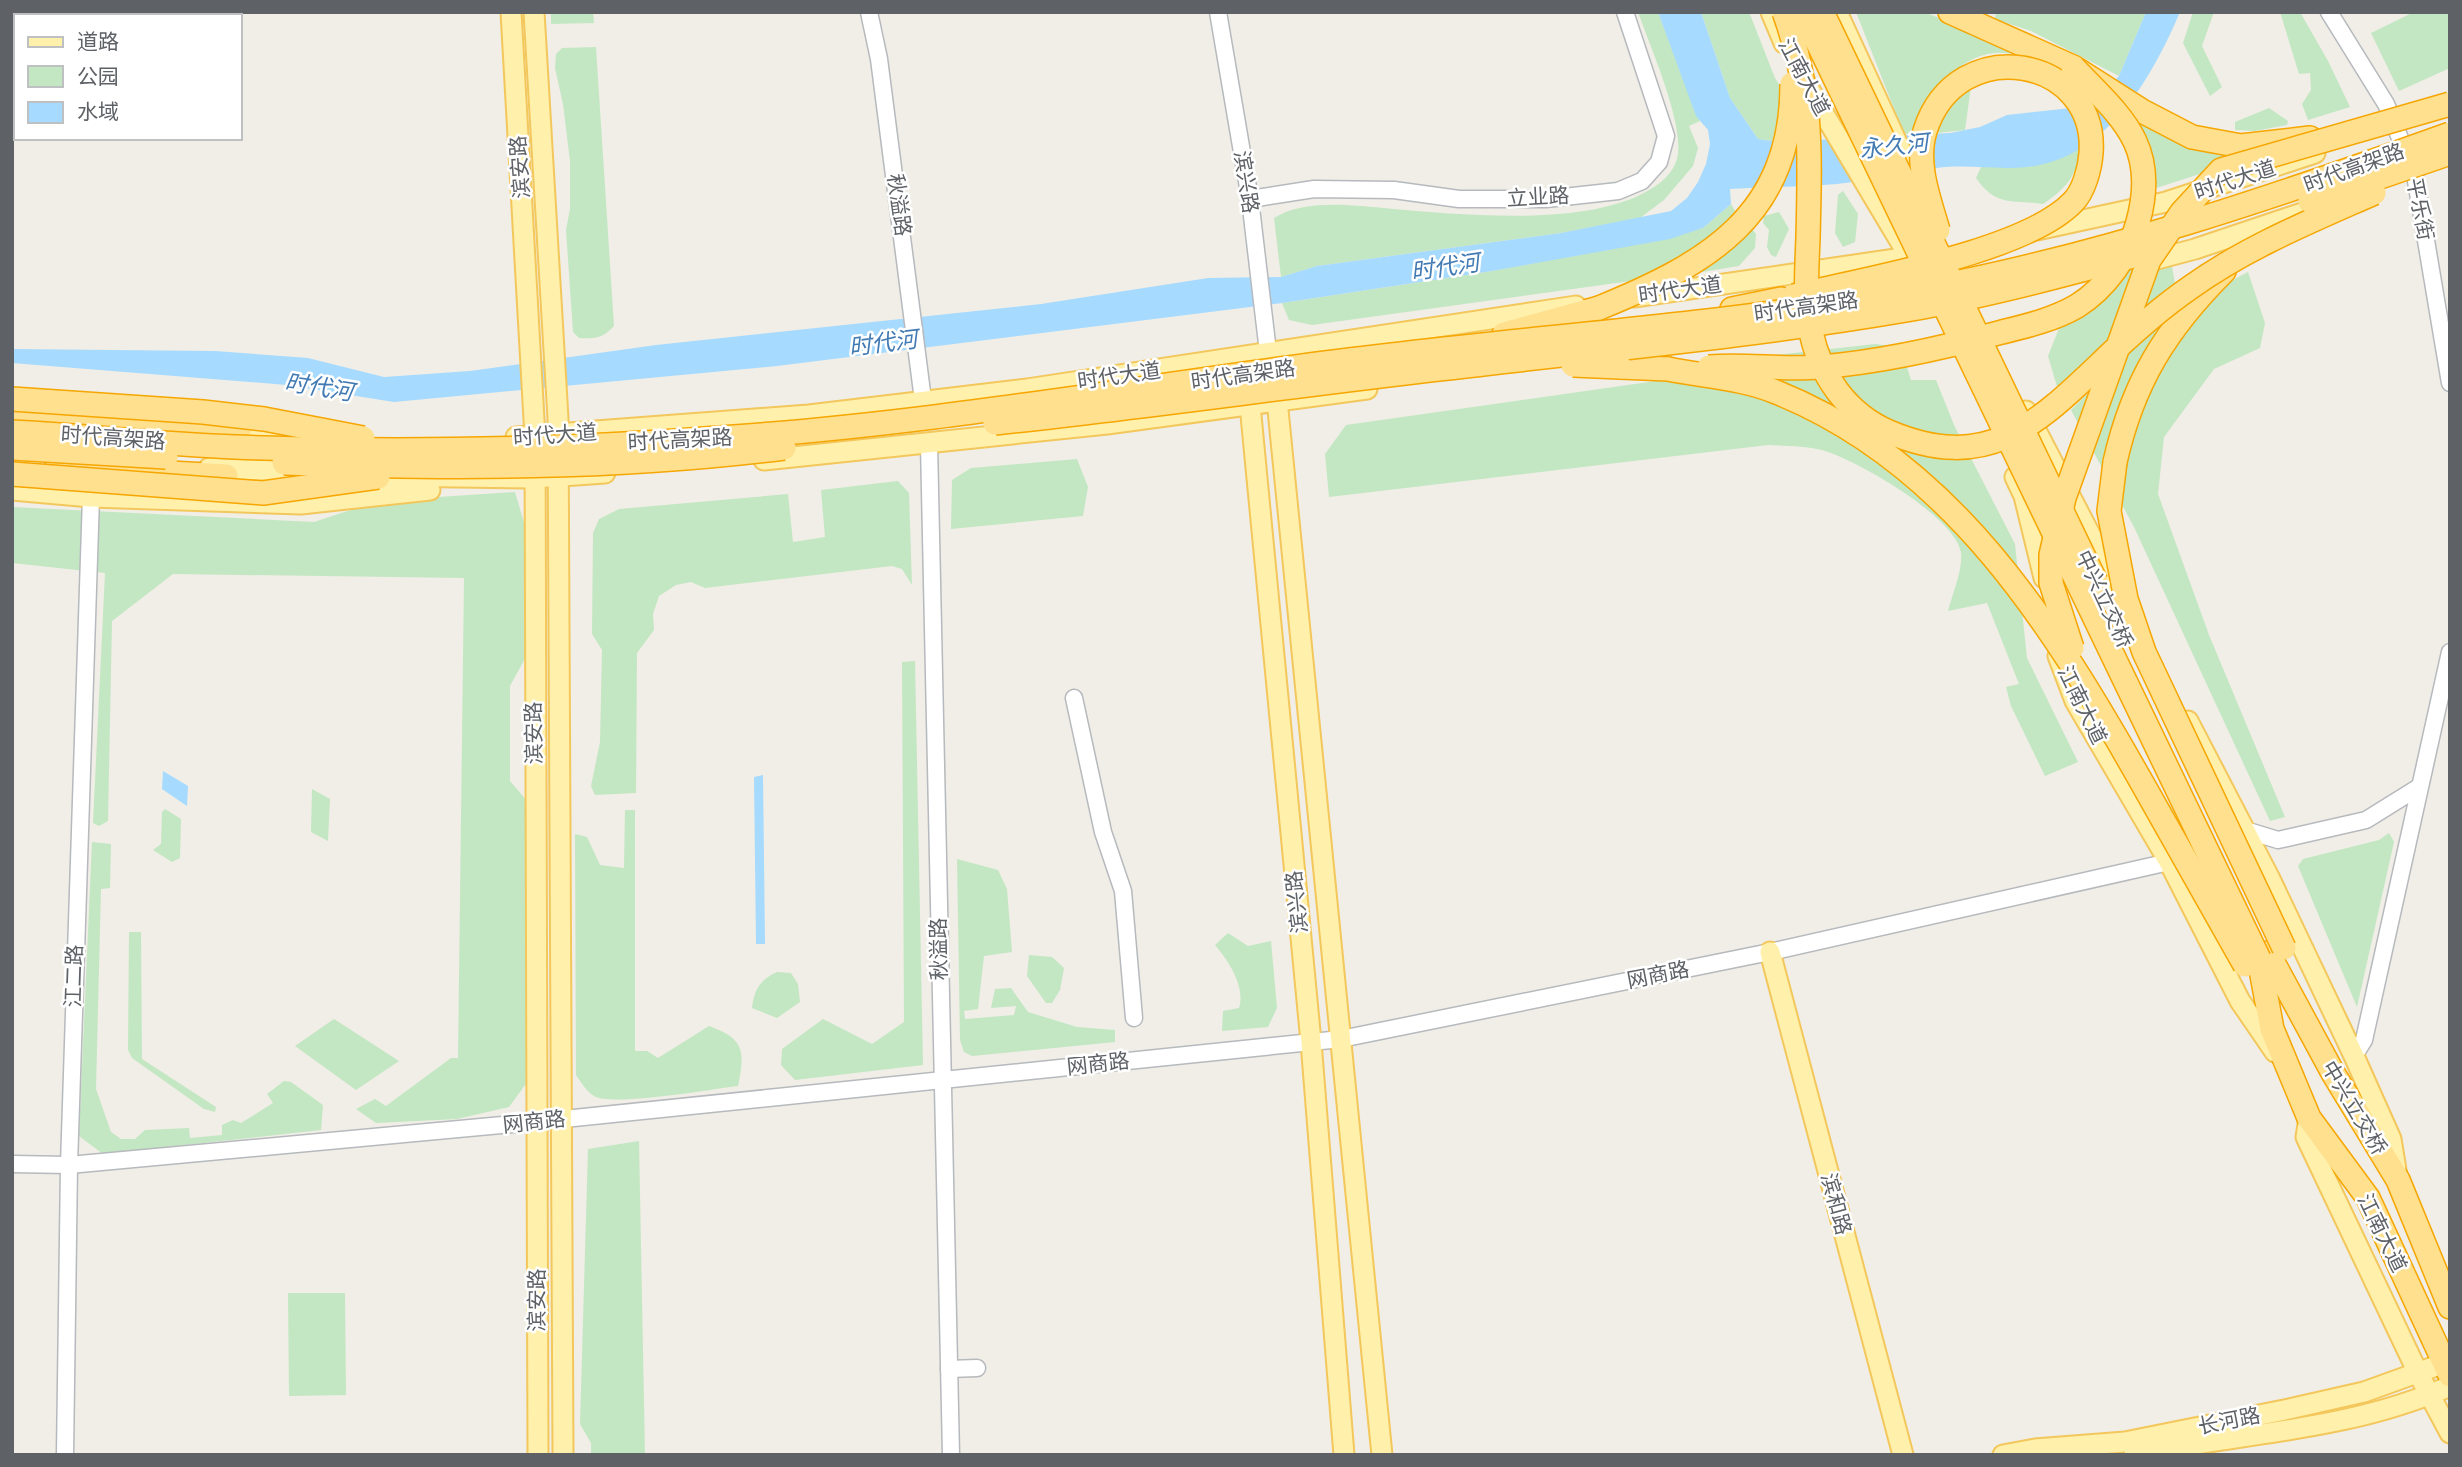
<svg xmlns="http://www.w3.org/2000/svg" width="2462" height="1467" font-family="Helvetica,'Noto Sans SC',sans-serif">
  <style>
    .green { fill: #c3e7c3 }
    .water { fill: #a7daff }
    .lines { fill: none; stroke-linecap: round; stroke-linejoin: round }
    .minor-casing { stroke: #b6b9bd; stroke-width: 19 }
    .major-casing { stroke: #f3c75c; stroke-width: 23 }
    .highway-casing { stroke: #f6a600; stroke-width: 26 }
    .minor { stroke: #fff; stroke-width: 16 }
    .major { stroke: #fff1ac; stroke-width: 19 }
    .highway { stroke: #fee08f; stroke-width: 23 }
    .highway-bridge-casing { stroke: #f6a600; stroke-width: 26; stroke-linecap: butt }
    .highway-bridge { stroke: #fee08f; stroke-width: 23 }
    .labels { text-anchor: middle; stroke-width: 5; stroke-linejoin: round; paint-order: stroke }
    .street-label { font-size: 21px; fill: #5e6267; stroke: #fff }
    .water-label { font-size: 23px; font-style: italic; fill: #427ab3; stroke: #fff }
  </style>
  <rect width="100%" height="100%" fill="#f0eee6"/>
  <!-- green -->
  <g class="green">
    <path d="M551,12H593L594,23L551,24Z"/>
    <path d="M1638,12H1658L1700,121L1689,126L1698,148L1693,166L1664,200L1640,218L1561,233L1317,266L1281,277L1274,218C1306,198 1357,206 1393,209C1465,215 1593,228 1654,187C1665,180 1676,169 1678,154C1682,118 1651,49 1638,12Z"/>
    <path d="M1701,12H1749L1775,78L1815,140L1779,142L1758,139L1730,98Z"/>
    <path d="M1856,12H1924L2034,56C2022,55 2008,52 1995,53C1955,56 1929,99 1919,133L1904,134Z"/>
    <path d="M1996,12H2146L2119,76L2031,31L1995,19Z"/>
    <path d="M2193,12H2214L2202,46L2222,87L2210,96L2183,43Z"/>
    <path d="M2280,12H2300L2328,61L2350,107L2308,120L2302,104L2311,90L2310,73L2299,74Z"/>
    <path d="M2414,12H2450V68L2399,91L2371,33Z"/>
    <path d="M596,47L614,326C603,338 596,339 579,338L573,332L566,230L570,209V161L563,104L555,68L556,54L562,48Z"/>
    <path d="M1972,79L1965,130L1937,133L1940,114Z"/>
    <path d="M2269,108L2288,121L2287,125L2255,131L2235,130V122Z"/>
    <path d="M2135,118L2233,150L2203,173L2153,189L2147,144Z"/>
    <path d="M2084,144C2075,175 2070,186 2043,204C2012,199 1997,208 1976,178L1981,167H2028Z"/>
    <path d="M1843,191L1858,214L1855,242L1843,247L1835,233L1838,195Z"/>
    <path d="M1731,204L1735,211L1716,234L1687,256L1631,281L1312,325L1289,320L1282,303L1492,271L1688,232L1703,228Z"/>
    <path d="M1779,212L1789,229L1776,257L1771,255L1767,247L1769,230L1763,223L1764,216Z"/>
    <path d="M1752,229L1756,234L1755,248L1739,266L1689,274L1725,253Z"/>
    <path d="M2171,260L2175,284L2058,390L2048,356L2064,316L2121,272Z"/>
    <path d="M2248,272L2265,323L2260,348L2214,369L2164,437L2158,494L2209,635L2285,817L2270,821L2134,527L2071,410L2171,312Z"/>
    <path d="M1875,344L1914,349L1919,364L1907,367L1911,380H1936L1954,425L2015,544L2027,658L2078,762L2045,776L2011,706L2006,687L2019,684L1987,603L1948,611C1952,595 1963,570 1961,553C1956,517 1857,460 1822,450C1805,446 1786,446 1768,445L1329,497L1325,454L1346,425L1649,382L1748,358Z"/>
    <path d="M1077,459L1088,487L1083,516L951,529L952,480L971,468Z"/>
    <path d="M898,481L909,493L912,585L902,569L892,566L705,588L691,582L676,585L659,596L653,614L654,630L637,653L636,793L595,795L591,786L600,742L602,650L592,634L593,533L599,519L619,509L788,494L793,542L825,537L821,490Z"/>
    <path d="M515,492L525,526L527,655L510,686V781L528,802V1081L509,1107L457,1119L376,1123L356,1109L375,1099L386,1106L451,1058H458L464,578L173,574L112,621L108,821L99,826L93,823L105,573L12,563V507L314,522L378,501Z"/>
    <path d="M915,661L923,1065L795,1080L781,1065L782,1049L823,1019L872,1044L904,1022L902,662Z"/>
    <path d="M312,789L330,799L328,841L311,832Z"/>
    <path d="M165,809L181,819L180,858L172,862L153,850L161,844L162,812Z"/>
    <path d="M625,810H635V1051H647L658,1058L709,1026C745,1039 745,1051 738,1086C713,1089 611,1107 594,1096C587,1092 581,1082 576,1075L575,834L587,837L600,865L624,868Z"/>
    <path d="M2389,833L2394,842L2357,1007L2298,866L2303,859L2379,840Z"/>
    <path d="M92,842L111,844L110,888L101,889L96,1089L111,1132L121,1139H135L145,1130L189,1128L190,1138L222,1135V1125L233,1120L241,1123L273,1103L267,1094L284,1081L291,1082L323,1105L321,1130L103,1154L79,1136Z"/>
    <path d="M957,859L998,870L1007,889L1012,952L984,956L978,1009L964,1011L965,1019L1014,1015L1016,1006L991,1008L995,989L1011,988L1028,1012L1077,1027L1115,1030V1042L972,1056L964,1052L960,1040Z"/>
    <path d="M129,932H141L142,1059L216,1107L215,1112L204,1109L132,1058L128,1050Z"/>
    <path d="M1228,933L1248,946L1271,941L1277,1008L1268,1027L1222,1031L1223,1011L1239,1008C1246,987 1228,960 1215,945Z"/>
    <path d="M1029,955L1052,957L1064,968L1060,990L1052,1003H1046L1027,976Z"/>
    <path d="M777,972L791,973L798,984L800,1002L777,1018L752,1008C754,989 760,980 777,972Z"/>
    <path d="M334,1019L399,1061L356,1090L295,1046Z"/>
    <path d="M639,1141L645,1455H591V1443L580,1424L588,1149Z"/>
    <path d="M288,1293H345L346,1395L289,1396Z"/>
  </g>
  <!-- water -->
  <g class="water">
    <path d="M1658,12H1701L1730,98L1758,139L1779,142L1950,133L1980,127L2007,115L2089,106L2119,76L2146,12H2180C2152,78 2106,159 2027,167C1996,170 1967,164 1936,168C1903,172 1870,181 1837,184C1802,187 1766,187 1730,189L1731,204L1703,228L1670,239L1492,271L1282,303L777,366L394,402L287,385L12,363V349L215,351L308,358L384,377L470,371L656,345L1041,304L1208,278L1281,277L1317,266L1561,233L1671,211L1687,198L1698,182L1706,164L1710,144L1708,130L1696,116Z"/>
    <path d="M163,771L188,786L187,806L162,789Z"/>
    <path d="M763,775L765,944H756L754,777Z"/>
  </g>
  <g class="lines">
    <defs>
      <g id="minor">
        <path d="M869,12L879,59L923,400"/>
        <path d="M1218,12L1250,199L1268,352"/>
        <path d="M2329,12L2386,104L2415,175L2450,383"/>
        <path d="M1250,199L1314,189L1394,190L1459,199H1546L1618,191L1642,181L1659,162L1666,136L1625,12"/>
        <path d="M929,444L951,1455"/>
        <path d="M1074,698L1103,832L1123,891L1134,1018"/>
        <path d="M2245,830L2278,840L2366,820L2419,787"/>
        <path d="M2354,1056L2364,1040L2450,652"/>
        <path d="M12,1164L69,1165L535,1122L1341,1039L1770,952L2169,862"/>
        <path d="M949,1369L977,1368"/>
        <path d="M65,1455L69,1165L91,497"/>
      </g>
      <g id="major">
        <path d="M511,12L535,437L538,1455"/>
        <path d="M534,12L558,418L563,1455"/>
        <path d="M1771,12L1784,43"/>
        <path d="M1837,12L1911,173"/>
        <path d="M1805,82L1913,263"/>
        <path d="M2037,230L2166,202L2315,153"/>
        <path d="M2142,263L2195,249L2320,207"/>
        <path d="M1634,297L1930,254"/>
        <path d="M1276,390L1382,1455"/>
        <path d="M1254,393L1250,405L1311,1042L1344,1455"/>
        <path d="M2026,411L2122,596"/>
        <path d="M240,428L294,441"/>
        <path d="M516,437L809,415L1027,389L1576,306"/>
        <path d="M764,460L1107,424L1367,389"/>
        <path d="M209,468L301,472"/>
        <path d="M387,476L533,478L605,473"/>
        <path d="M2015,477L2024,496L2044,578"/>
        <path d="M12,490L91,497L301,504L430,490"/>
        <path d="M2058,656L2075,701L2169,862L2240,1001L2275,1052"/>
        <path d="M2188,721L2270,879L2354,1056L2391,1139L2397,1176"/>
        <path d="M1770,952L1903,1455"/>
        <path d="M2309,1118L2306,1137L2418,1373L2450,1433"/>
        <path d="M2003,1455L2035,1449L2125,1442L2289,1409L2364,1392L2450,1361"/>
        <path d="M2134,1455C2240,1433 2349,1431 2450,1386"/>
      </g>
      <g id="highway">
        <path d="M1950,12L2073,67L2142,111L2192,137L2241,146L2310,138"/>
        <path d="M1732,309L1781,299"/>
        <path d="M1504,334L1599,308"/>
        <path d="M1620,367L1668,369"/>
        <path d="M12,414L240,428"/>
        <path d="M2115,462C2133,382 2166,329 2224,271"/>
        <path d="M57,467L226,476"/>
        <path d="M2268,953L2333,1073L2398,1180L2450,1307"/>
        <path d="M2259,959L2272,1029L2309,1118L2368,1198L2450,1375"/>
      </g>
    </defs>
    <!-- minor casing -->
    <use href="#minor" class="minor-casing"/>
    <!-- major casing -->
    <use href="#major" class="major-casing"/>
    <!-- highway casing -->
    <use href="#highway" class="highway-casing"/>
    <!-- minor -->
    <use href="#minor" class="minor"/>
    <!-- major -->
    <use href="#major" class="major"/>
    <!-- highway -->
    <use href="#highway" class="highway"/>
    <defs>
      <g id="highway-bridge">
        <path d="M1784,12C1813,91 1810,154 1808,237C1807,268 1804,301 1811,332C1820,375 1847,414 1889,432C1986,473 2035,426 2102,362C2130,335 2159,309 2191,287C2247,247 2311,221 2374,193"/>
        <path d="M1803,12L2259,959"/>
        <path d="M1822,12L2096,582"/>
        <path d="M2310,201L2450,153"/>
        <path d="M1794,296C1864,279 2025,252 2073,202C2084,191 2090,168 2091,153C2098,57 1957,30 1925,131C1915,163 1929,199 1938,230"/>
        <path d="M1599,308C1707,264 1792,216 1792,84"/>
        <path d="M1573,365L1620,367"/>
        <path d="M1709,367C1746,364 1783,370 1820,367C1881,362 1943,348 2002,332C2027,326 2055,319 2077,306C2106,288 2129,255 2138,222C2159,145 2121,117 2073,67"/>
        <path d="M1668,369C1702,376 1743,378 1776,392C1951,462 2052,624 2141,781C2175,842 2210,903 2245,965"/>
        <path d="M12,399L203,412L264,419L363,438"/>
        <path d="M995,423C1147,407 1297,385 1448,368C1600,350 1754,336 1906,310C1986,296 2066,275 2144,253"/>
        <path d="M12,432C86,436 161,444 235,447C396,453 559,450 719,438C917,425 1114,391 1310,365C1511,338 1715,327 1914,291C2099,257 2274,197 2450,134"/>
        <path d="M12,448L166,457"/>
        <path d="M2115,462L2109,511L2126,599L2144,652L2284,948"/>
        <path d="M284,463C451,469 617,469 784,448"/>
        <path d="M12,474L263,493L378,477"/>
        <path d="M2072,648L2051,583V555L2064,498L2149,260L2182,212L2221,170L2450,104"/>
      </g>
    </defs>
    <!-- highway-bridge casing -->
    <use href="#highway-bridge" class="highway-bridge-casing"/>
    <!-- highway-bridge -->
    <use href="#highway-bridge" class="highway-bridge"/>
  </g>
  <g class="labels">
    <!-- street labels -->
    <g class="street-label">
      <text transform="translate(1804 77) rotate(62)" y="7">江南大道</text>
      <text transform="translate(520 167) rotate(-94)" y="7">滨安路</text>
      <text transform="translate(2354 168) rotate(-20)" y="7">时代高架路</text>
      <text transform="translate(2235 180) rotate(-18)" y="7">时代大道</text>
      <text transform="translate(1246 182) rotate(81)" y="7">滨兴路</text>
      <text transform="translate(1538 197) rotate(-3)" y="7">立业路</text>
      <text transform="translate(899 205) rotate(82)" y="7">秋溢路</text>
      <text transform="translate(2420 209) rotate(79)" y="7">平乐街</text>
      <text transform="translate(1680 290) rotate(-8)" y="7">时代大道</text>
      <text transform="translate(1806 307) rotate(-8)" y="7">时代高架路</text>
      <text transform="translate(1243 375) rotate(-8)" y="7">时代高架路</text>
      <text transform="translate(1119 376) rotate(-8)" y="7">时代大道</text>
      <text transform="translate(555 435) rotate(-4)" y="7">时代大道</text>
      <text transform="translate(113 438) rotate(4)" y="7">时代高架路</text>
      <text transform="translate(680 440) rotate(-3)" y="7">时代高架路</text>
      <text transform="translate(2104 599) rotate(65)" y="7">中兴立交桥</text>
      <text transform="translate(2082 705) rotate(64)" y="7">江南大道</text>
      <text transform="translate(534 733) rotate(-91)" y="7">滨安路</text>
      <text transform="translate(1297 902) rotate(-96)" y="7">滨兴路</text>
      <text transform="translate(939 949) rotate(-91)" y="7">秋溢路</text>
      <text transform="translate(1658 975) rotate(-11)" y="7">网商路</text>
      <text transform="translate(74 976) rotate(-88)" y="7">江二路</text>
      <text transform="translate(1098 1064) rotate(-6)" y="7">网商路</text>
      <text transform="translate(2354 1108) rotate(59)" y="7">中兴立交桥</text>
      <text transform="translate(534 1122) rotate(-6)" y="7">网商路</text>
      <text transform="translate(1836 1204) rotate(75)" y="7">滨和路</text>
      <text transform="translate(2382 1233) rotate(64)" y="7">江南大道</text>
      <text transform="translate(537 1300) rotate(-90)" y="7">滨安路</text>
      <text transform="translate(2229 1421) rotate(-11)" y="7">长河路</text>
    </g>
    <!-- water labels -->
    <g class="water-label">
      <text transform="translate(1894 146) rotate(-6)" y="8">永久河</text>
      <text transform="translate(1445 267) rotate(-8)" y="8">时代河</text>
      <text transform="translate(883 343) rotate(-7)" y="8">时代河</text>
      <text transform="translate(319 387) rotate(9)" y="8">时代河</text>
    </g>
  </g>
  <!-- border -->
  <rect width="2462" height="1467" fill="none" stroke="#5e6267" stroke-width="28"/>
  <!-- legend -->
  <rect x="14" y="14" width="228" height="126" fill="#ffffff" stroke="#bfc0c2" stroke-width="2"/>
  <rect x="28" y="37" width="35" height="10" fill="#fff1ac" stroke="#bfc0c2" stroke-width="2"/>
  <text x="77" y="49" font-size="21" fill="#5e6267">道路</text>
  <rect x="28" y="66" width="35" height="21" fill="#c3e7c3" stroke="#bfc0c2" stroke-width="2"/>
  <text x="77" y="84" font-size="21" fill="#5e6267">公园</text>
  <rect x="28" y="102" width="35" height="21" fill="#a7daff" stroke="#bfc0c2" stroke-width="2"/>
  <text x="77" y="119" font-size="21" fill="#5e6267">水域</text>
</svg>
